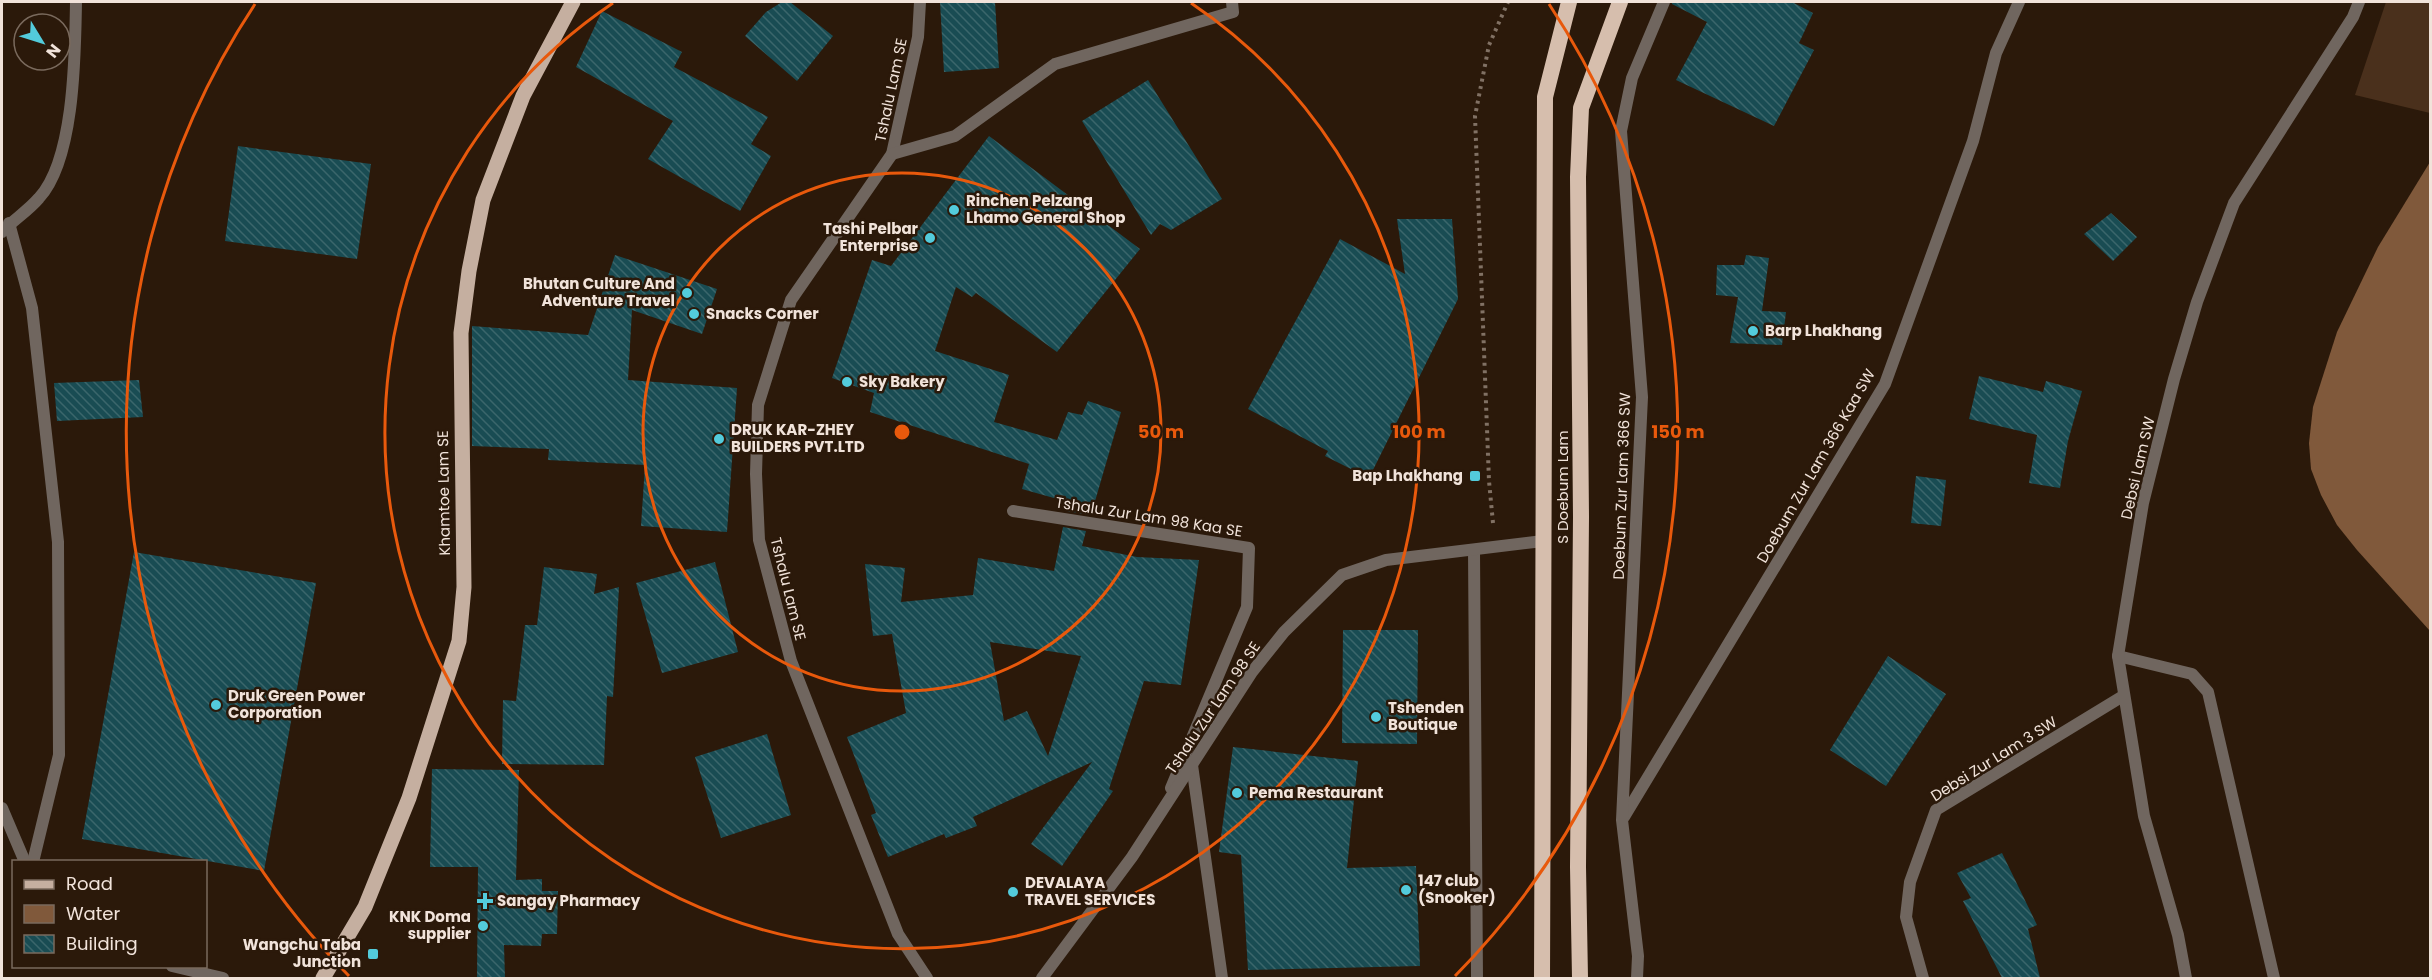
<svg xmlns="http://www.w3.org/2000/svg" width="2432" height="980" font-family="Poppins,sans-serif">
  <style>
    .pitch { fill: #4a301c }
    .water { fill: #80593b }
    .building { fill: url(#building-back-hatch); fill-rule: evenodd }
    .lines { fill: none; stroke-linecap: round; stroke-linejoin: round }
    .path { stroke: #817164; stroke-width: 4; stroke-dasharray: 3 4.5; stroke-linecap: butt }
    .service { stroke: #70665f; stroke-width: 12 }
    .minor { stroke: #70665f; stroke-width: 12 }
    .tertiary { stroke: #70665f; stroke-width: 12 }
    .primary { stroke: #c5afa0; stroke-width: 15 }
    .trunk { stroke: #d6bead; stroke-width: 16 }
    .ring { fill: none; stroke: #e8590c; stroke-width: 3 }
    .poi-dot { fill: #53cbdb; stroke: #2b190a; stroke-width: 2 }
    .labels { text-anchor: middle; stroke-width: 5; stroke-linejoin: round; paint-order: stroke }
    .street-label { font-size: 15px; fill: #f1e3da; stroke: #2b190a }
    .poi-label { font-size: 15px; font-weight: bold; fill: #f1e3da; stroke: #2b190a; text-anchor: start }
    .centre { fill: #e8590c; stroke: #2b190a; stroke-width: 3 }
    .ring-label { font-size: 18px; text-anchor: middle; font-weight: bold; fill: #e8590c; stroke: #2b190a; stroke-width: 5; stroke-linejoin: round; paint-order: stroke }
  </style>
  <defs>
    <pattern id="building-back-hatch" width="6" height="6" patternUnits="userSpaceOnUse" patternTransform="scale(1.5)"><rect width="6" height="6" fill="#194c53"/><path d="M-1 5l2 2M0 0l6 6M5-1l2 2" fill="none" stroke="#3b666b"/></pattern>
  </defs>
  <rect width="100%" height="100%" fill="#2b190a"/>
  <!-- pitch -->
  <path class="pitch" d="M2386,2H2430V113L2355,95Z"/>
  <!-- water -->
  <path class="water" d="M2430,162V631L2357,550L2337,525L2321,495L2311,469L2309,443L2313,407L2337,332L2378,247Z"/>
  <!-- building -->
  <g class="building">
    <path d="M782,2H790L833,36L797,81L745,36L766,12Z"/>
    <path d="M940,2H995L999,68L944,72Z"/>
    <path d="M1672,2H1792L1813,13L1799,43L1814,50L1774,126L1676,80L1707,22L1672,4Z"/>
    <path d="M602,11L682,52L674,67L768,117L751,144L771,156L740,211L648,159L673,121L576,67Z"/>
    <path d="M1148,80L1222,199L1171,230L1160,224L1151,235L1082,121Z"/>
    <path d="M989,136L1140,249L1057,352L976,293L972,297L956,287L935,351L1009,375L994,422L1057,440L1068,412L1082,415L1088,401L1121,412L1091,515L1066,511L1068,502L1022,489L1029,464L870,412L874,393L832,378L872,260L891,266Z"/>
    <path d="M238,146L371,164L357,259L225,241Z"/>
    <path d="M2111,213L2137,237L2113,261L2084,234Z"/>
    <path d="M1397,219H1452L1458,299L1369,478L1325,456L1328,451L1248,409L1340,239L1405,274Z"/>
    <path d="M615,255L717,289L702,334L632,310L628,380L737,388L727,532L641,526L645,465L548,460L549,449L472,446V326L588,335Z"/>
    <path d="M1746,255L1769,258L1762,311L1786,312L1782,345L1730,343L1738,297L1716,295L1717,265H1744Z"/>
    <path d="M1979,376L2043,392L2046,381L2082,391L2068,441L2060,488L2029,483L2037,435L1969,419Z"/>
    <path d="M139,380L143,417L57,421L54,383Z"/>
    <path d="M1916,476L1946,480L1941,526L1911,523Z"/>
    <path d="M1063,527L1086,531L1082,546L1137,557L1199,560L1181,685L1144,681L1109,789L1113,791L1062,866L1031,844L1092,762L973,817L977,826L946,838L944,834L888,857L871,815L876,813L847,737L906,713L892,634L873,636L865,564L905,568L901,602L973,595L978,558L1054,571ZM990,642L1081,656L1048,756L1027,711L1004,721Z"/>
    <path d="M134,552L316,583L264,871L82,839Z"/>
    <path d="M715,562L738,652L662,673L636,583Z"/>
    <path d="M544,567L597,574L594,594L619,587L613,697L607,696L604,765L502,764L503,700L516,701L525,625H537Z"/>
    <path d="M1343,630H1418L1417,744L1342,743Z"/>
    <path d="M1888,656L1946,694L1886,786L1830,750Z"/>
    <path d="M767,734L791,815L721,838L695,757Z"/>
    <path d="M1233,747L1358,761L1347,868L1416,866L1420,966L1248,970L1241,855L1219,852Z"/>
    <path d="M432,769L519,770L516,880L542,879V891H558L557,934H542L541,946L504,945L505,978H477L478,867H430Z"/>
    <path d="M2002,853L2037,925L2028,929L2040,978H2002L1963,901L1971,898L1957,873Z"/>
  </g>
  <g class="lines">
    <!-- path -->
    <path class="path" d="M1493,523L1489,481L1475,116L1489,45L1508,2"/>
    <!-- service -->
    <g class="service">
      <path d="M9,223L32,308L58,542L59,755L33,862"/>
      <path d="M1474,550L1477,978"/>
      <path d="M2118,656L2192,674L2208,692L2274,978"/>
    </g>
    <!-- minor -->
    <g class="minor">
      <path d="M920,2L918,37L892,154L791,300L758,405L756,474L759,540L791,661L898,934L927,978"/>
      <path d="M892,154L955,136L1055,64L1233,12L1232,2"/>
      <path d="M1013,511L1249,548L1247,607L1171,788"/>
      <path d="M1192,765L1222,978"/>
      <path d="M1624,817L1885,384L1973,141L1996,53L2019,2"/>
      <path d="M1042,978L1132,857L1252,672L1284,632L1342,575L1386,560L1543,541"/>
      <path d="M1637,978L1638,956L1622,820L1642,397L1621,131L1632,78L1664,2"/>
      <path d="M1923,978L1906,917L1910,882L1936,810L2123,696"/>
      <path d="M2186,978L2178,935L2144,816L2118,656L2143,503L2174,379L2197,302L2234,203L2353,17L2359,2"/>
    </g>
    <!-- tertiary -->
    <g class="tertiary">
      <path d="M2,232C13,220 28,211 39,198C75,159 75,53 76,2"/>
      <path d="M2,808L25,862"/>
      <path d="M172,966L223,978"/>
    </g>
    <!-- primary -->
    <path class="primary" d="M323,978L365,907L409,798L459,641L464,587L461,333L469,271L483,200L523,96L573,2"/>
    <!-- trunk -->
    <g class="trunk">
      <path d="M1542,978L1545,97L1569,2"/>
      <path d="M1580,978L1578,867L1581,517L1578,177L1581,108L1620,2"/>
    </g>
  </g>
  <!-- distance rings -->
  <g class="ring">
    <circle cx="902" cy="432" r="259"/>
    <path d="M1191 3A517 517 0 1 1 613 3"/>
    <path d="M349 976A776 776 0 0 1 255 4M1549 4A776 776 0 0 1 1455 976"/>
  </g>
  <!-- markers -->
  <g class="poi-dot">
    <circle cx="954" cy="210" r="6"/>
    <circle cx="930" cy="238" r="6"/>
    <circle cx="687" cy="293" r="6"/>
    <circle cx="694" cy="314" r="6"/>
    <circle cx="1753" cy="331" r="6"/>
    <circle cx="847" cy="382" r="6"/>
    <circle cx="719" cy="439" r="6"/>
    <rect x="1469" y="470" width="12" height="12" rx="3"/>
    <circle cx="216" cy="705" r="6"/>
    <circle cx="1376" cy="717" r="6"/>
    <circle cx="1237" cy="793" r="6"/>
    <circle cx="1406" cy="890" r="6"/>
    <circle cx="1013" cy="892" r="6"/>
    <path d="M482 892h6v6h6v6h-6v6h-6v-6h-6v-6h6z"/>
    <circle cx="483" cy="926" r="6"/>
    <rect x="367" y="948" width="12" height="12" rx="3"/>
  </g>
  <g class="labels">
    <!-- street labels -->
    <g class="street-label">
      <text transform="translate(891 90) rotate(-78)" y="5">Tshalu Lam SE</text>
      <text transform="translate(1816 466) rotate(-60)" y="5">Doebum Zur Lam 366 Kaa SW</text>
      <text transform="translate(2138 468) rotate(-77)" y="5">Debsi Lam SW</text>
      <text transform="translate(1622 486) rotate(-88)" y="5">Doebum Zur Lam 366 SW</text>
      <text transform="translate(1563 487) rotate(-90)" y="5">S Doebum Lam</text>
      <text transform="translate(444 493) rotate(-91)" y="5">Khamtoe Lam SE</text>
      <text transform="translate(1149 517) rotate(9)" y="5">Tshalu Zur Lam 98 Kaa SE</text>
      <text transform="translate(788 589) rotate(76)" y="5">Tshalu Lam SE</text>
      <text transform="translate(1213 708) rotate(-56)" y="5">Tshalu Zur Lam 98 SE</text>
      <text transform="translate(1994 759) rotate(-32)" y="5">Debsi Zur Lam 3 SW</text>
    </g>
    <!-- poi labels -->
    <g class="poi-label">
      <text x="966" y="206">Rinchen Pelzang<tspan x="966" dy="17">Lhamo General Shop</tspan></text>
      <text x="918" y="234" text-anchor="end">Tashi Pelbar<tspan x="918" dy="17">Enterprise</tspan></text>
      <text x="675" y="289" text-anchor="end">Bhutan Culture And<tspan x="675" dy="17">Adventure Travel</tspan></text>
      <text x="706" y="319">Snacks Corner</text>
      <text x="1765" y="336">Barp Lhakhang</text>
      <text x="859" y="387">Sky Bakery</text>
      <text x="731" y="435">DRUK KAR-ZHEY<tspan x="731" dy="17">BUILDERS PVT.LTD</tspan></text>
      <text x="1463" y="481" text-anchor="end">Bap Lhakhang</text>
      <text x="228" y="701">Druk Green Power<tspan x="228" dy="17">Corporation</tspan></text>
      <text x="1388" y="713">Tshenden<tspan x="1388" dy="17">Boutique</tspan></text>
      <text x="1249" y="798">Pema Restaurant</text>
      <text x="1418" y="886">147 club<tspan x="1418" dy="17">(Snooker)</tspan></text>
      <text x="1025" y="888">DEVALAYA<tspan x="1025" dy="17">TRAVEL SERVICES</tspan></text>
      <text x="497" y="906">Sangay Pharmacy</text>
      <text x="471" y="922" text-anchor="end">KNK Doma<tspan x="471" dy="17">supplier</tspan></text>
      <text x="361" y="950" text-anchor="end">Wangchu Taba<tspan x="361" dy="17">Junction</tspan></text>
    </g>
  </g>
  <circle cx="902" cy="432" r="9" class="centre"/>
  <g class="ring-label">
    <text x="1161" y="438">50 m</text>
    <text x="1419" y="438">100 m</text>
    <text x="1678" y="438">150 m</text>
  </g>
  <!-- border -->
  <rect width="2432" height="980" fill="none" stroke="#f1e3da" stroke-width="6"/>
  <!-- legend -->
  <rect x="12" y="860" width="195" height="108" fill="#2b190a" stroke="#7a6a5d" stroke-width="1.5"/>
  <rect x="24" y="880" width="30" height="9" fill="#c5afa0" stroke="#7a6a5d" stroke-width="1.5"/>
  <text x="66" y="890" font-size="18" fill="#f1e3da">Road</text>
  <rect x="24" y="905" width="30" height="18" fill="#80593b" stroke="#7a6a5d" stroke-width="1.5"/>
  <text x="66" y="920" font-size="18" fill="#f1e3da">Water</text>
  <rect x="24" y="935" width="30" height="18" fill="url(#building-back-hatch)" stroke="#7a6a5d" stroke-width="1.5"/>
  <text x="66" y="950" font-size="18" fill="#f1e3da">Building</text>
  <!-- north arrow -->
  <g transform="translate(42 42) rotate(128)"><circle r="28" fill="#2b190a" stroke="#7a6a5d" stroke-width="1.5"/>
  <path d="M0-4.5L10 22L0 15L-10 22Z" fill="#53cbdb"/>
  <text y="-9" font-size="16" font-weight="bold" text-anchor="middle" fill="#f1e3da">N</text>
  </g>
</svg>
